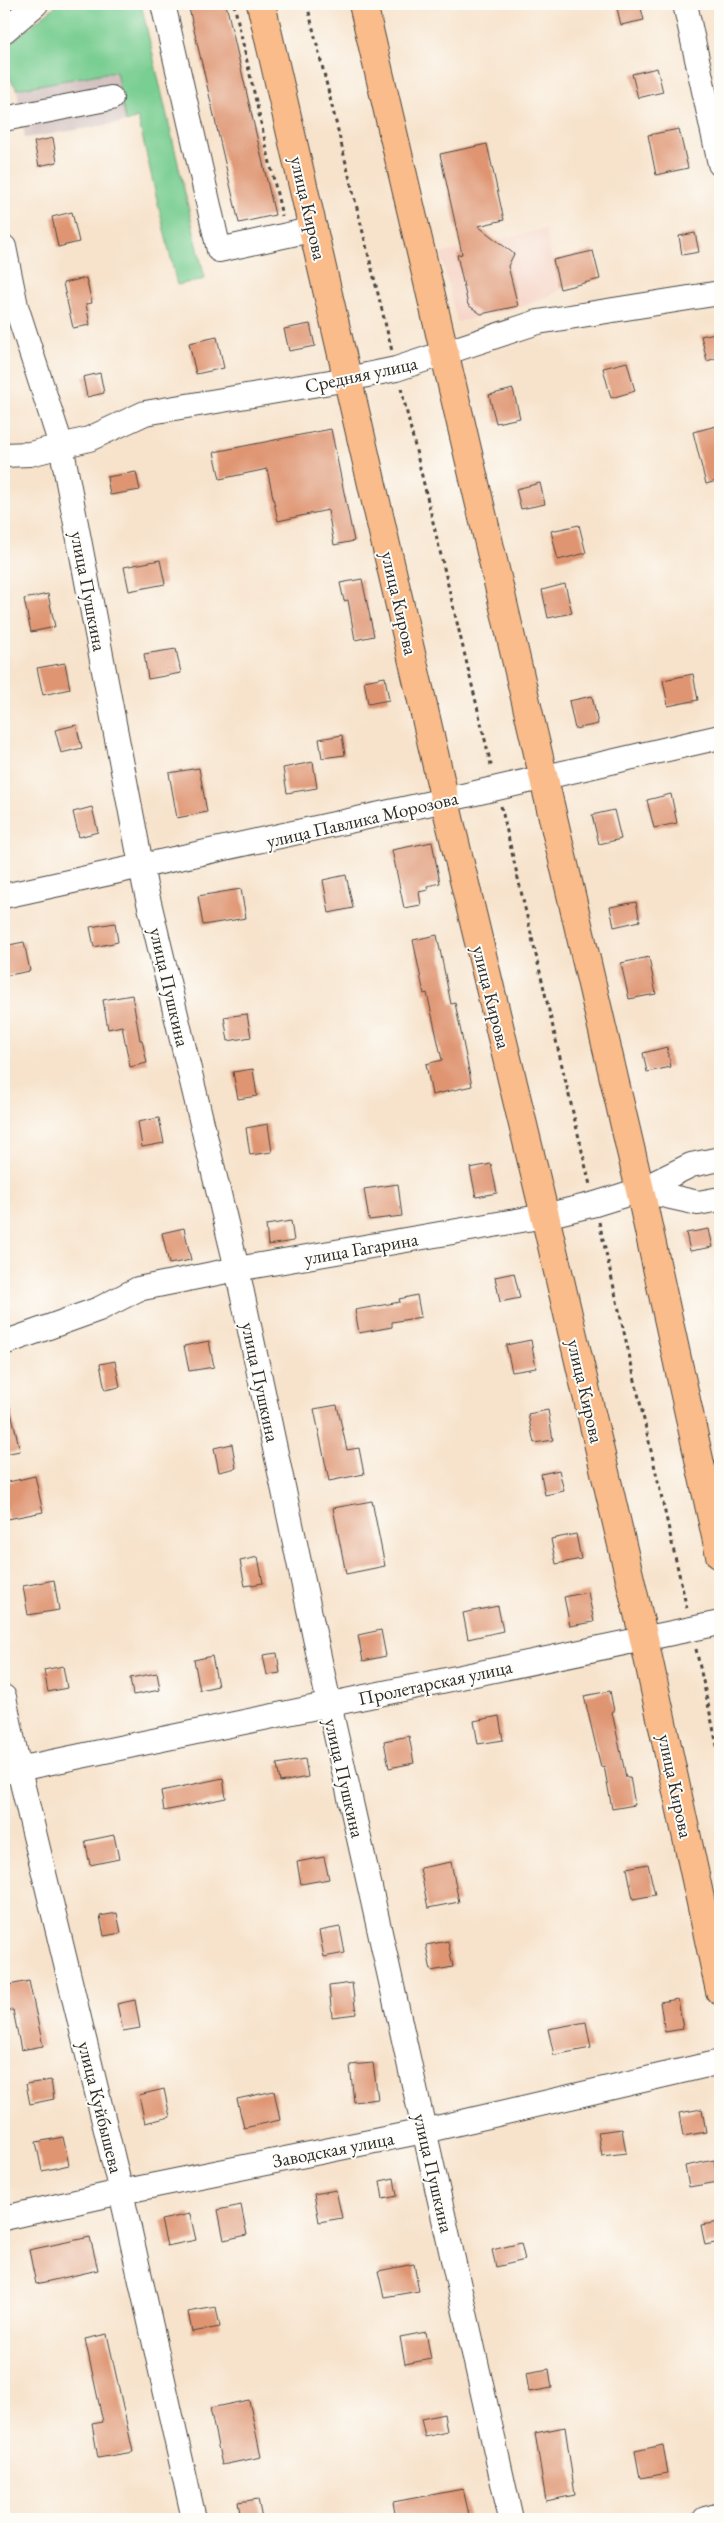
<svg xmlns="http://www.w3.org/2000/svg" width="724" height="2523" font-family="'EB Garamond',serif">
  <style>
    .built { fill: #f6d2c4 }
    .industrial { fill: #d1bfbe }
    .green { fill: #79ce92; stroke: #527c5e }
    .building { fill: #df9572 }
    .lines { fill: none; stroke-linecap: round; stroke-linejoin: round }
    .minor-casing { stroke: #4a4743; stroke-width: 26 }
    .major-casing { stroke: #4a4743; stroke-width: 30 }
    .path { stroke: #4a4743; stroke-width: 3; stroke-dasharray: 4 4; stroke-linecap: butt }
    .minor { stroke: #fff; stroke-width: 24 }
    .major { stroke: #f9bc8a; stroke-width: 28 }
    .labels { text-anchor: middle; stroke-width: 4; stroke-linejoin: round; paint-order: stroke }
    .street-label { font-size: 19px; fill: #2b2b2b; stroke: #fdfcf7 }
  </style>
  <rect width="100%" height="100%" fill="#fdfcf7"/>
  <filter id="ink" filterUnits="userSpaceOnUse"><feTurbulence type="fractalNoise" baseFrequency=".02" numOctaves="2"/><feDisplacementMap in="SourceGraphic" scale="10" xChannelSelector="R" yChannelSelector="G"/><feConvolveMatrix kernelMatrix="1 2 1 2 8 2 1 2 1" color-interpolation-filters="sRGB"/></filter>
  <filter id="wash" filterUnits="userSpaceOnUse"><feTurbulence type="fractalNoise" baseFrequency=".0096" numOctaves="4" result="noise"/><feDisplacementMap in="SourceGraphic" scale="20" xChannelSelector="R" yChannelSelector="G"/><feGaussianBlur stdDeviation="1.12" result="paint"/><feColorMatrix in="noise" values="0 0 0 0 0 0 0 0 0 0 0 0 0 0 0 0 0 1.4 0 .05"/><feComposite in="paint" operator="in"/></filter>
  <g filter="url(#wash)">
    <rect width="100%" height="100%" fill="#f7e3cc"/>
    <!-- built -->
    <path class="built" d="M545,229L559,291L524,306L457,322L441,254Z"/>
    <!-- industrial -->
    <path class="industrial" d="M116,71L126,122L25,138L17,89Z"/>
    <!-- green -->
    <path class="green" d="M58,4H141L205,279L177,285L138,118L126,122L116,71L17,89L4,70V48Z"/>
    <g id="blocks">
      <!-- building -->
      <g class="building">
        <path d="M188,4H226L275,215L239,223Z"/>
        <path d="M616,4H640L644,20L621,25Z"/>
        <path d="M657,68L663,92L638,98L632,74Z"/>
        <path d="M679,129L688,168L656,175L648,135Z"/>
        <path d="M53,138L57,162L39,166L34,142Z"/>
        <path d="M487,144L504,220L478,226L514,254L508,266L518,306L481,314L468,305L457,255L462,254L440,154Z"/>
        <path d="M72,212L79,242L58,247L52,217Z"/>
        <path d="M695,233L699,252L682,255L679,236Z"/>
        <path d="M593,251L600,279L560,289L553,260Z"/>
        <path d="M86,278L92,303L86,304L90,325L73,328L63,283Z"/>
        <path d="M310,324L315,346L289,351L284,329Z"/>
        <path d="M720,332V357L707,361L701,336Z"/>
        <path d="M217,337L224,368L196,374L189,343Z"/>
        <path d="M627,362L635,391L611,398L603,368Z"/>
        <path d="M100,373L104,393L87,397L83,377Z"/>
        <path d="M513,389L520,418L496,423L489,395Z"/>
        <path d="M720,425V480L706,484L693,432Z"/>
        <path d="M331,429L354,541L334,545L328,510L278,521L267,469L220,479L214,452Z"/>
        <path d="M136,472L140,490L110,495L107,477Z"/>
        <path d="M540,483L545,504L521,509L516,489Z"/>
        <path d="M579,525L586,553L558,560L551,531Z"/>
        <path d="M160,560L165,584L129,591L124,567Z"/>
        <path d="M362,579L374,636L355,640L348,600L344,601L340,583Z"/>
        <path d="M565,584L572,613L548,618L542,590Z"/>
        <path d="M48,594L55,627L31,632L24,599Z"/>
        <path d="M176,649L181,673L148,679L144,654Z"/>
        <path d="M65,663L70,689L43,695L37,668Z"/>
        <path d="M693,674L698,700L668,706L663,680Z"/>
        <path d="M385,677L389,700L368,704L364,681Z"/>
        <path d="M592,696L598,724L575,729L569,701Z"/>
        <path d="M76,725L82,748L61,753L55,730Z"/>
        <path d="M342,735L345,755L322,758L319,739Z"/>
        <path d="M313,762L317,788L287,793L283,768Z"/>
        <path d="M199,768L207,812L177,818L169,773Z"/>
        <path d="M671,794L677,823L654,828L647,800Z"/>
        <path d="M92,807L98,832L79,837L73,812Z"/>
        <path d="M614,810L621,839L599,844L592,815Z"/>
        <path d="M432,842L440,883L427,886L428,890L419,892L421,905L404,908L392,850Z"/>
        <path d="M346,875L353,908L329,913L323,880Z"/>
        <path d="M241,889L246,918L203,925L198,896Z"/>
        <path d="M636,902L640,921L614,927L610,907Z"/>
        <path d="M115,923L118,942L94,947L90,927Z"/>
        <path d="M437,935L451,1004L455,1003L472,1086L432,1095L426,1064L442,1060L427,993L424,994L413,940Z"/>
        <path d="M24,942L30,971L4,976V946Z"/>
        <path d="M649,957L656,994L629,999L621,963Z"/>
        <path d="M132,995L140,1040H142L147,1063L130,1067L122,1026L108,1029L103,1000Z"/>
        <path d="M247,1014L251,1037L228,1041L224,1017Z"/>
        <path d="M667,1047L671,1067L647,1072L643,1053Z"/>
        <path d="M253,1069L257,1096L238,1099L233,1072Z"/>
        <path d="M159,1118L164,1143L142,1147L138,1122Z"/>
        <path d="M268,1124L272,1152L250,1155L246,1128Z"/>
        <path d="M491,1164L497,1193L476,1197L470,1168Z"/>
        <path d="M398,1184L402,1216L369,1220L364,1189Z"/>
        <path d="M291,1221L294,1241L268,1245L266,1225Z"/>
        <path d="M184,1228L191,1260L169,1264L162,1233Z"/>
        <path d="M709,1229L713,1247L690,1251L686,1233Z"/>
        <path d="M514,1273L520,1298L500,1302L495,1277Z"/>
        <path d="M417,1295L421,1317L392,1322V1327L359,1333L355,1310L400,1302L399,1299Z"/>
        <path d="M531,1340L536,1368L512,1372L506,1345Z"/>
        <path d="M209,1341L214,1367L189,1371L184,1346Z"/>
        <path d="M115,1361L120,1387L105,1390L100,1364Z"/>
        <path d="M337,1405L347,1450L359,1448L364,1474L329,1481L314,1409Z"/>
        <path d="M4,1407H10L20,1451L4,1454Z"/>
        <path d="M548,1410L553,1440L534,1443L528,1414Z"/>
        <path d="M232,1444L236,1468L219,1472L214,1448Z"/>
        <path d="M559,1470L564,1491L545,1495L541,1474Z"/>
        <path d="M35,1476L43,1512L8,1519L4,1498V1483Z"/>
        <path d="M372,1501L385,1566L346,1574L333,1508Z"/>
        <path d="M576,1534L581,1559L556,1564L551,1539Z"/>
        <path d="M258,1557L263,1583L245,1586L240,1561Z"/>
        <path d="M54,1580L59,1610L28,1615L23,1586Z"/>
        <path d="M588,1592L594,1622L570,1626L564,1597Z"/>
        <path d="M498,1606L503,1631L468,1639L463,1613Z"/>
        <path d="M381,1630L386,1656L363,1661L358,1635Z"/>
        <path d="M277,1653L280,1673L267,1675L263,1655Z"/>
        <path d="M212,1656L218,1686L200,1690L194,1660Z"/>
        <path d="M63,1666L67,1688L48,1692L44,1670Z"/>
        <path d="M157,1673L160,1690L133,1695L130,1678Z"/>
        <path d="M610,1691L614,1711L612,1712L626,1777H630L635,1805L612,1809L604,1766L601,1767L584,1696Z"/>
        <path d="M499,1716L503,1740L478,1744L474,1721Z"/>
        <path d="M409,1736L414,1763L389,1768L384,1741Z"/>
        <path d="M305,1759L308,1777L280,1782L277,1764Z"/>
        <path d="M223,1778L226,1798L164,1811L161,1791Z"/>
        <path d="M114,1835L119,1859L90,1865L85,1841Z"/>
        <path d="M324,1857L329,1879L301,1884L297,1862Z"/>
        <path d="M451,1862L459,1902L428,1908L420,1868Z"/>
        <path d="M648,1864L655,1895L633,1899L627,1868Z"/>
        <path d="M117,1913L121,1933L104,1936L100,1916Z"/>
        <path d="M340,1927L345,1953L324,1957L319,1931Z"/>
        <path d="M448,1941L453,1967L431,1971L426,1945Z"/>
        <path d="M29,1981L43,2046L21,2050L13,2010L6,2011L4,1986Z"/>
        <path d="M352,1983L356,2014L332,2017L329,1986Z"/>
        <path d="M678,1999L683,2029L665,2032L660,2002Z"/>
        <path d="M135,2000L140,2028L123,2031L117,2004Z"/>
        <path d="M586,2022L591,2048L554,2055L548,2029Z"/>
        <path d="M373,2063L378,2099L354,2102L350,2065Z"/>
        <path d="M51,2080L54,2099L30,2104L26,2084Z"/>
        <path d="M164,2089L170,2117L145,2123L139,2095Z"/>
        <path d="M274,2091L280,2120L244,2128L237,2099Z"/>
        <path d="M702,2109L706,2132L683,2136L679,2113Z"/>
        <path d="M622,2129L626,2153L602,2156L598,2132Z"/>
        <path d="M63,2137L69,2165L42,2171L36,2142Z"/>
        <path d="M714,2160L718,2182L689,2187L685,2166Z"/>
        <path d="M394,2178L397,2196L383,2199L380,2181Z"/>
        <path d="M336,2190L342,2218L319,2222L314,2194Z"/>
        <path d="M241,2205L247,2235L224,2240L218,2210Z"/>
        <path d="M190,2214L196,2240L167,2246L161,2220Z"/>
        <path d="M720,2222V2242L705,2245L701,2225Z"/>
        <path d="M90,2237L98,2270L36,2284L29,2250Z"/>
        <path d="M521,2243L525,2260L496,2267L492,2250Z"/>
        <path d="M414,2264L419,2291L384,2297L378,2271Z"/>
        <path d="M216,2307L220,2327L192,2332L188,2312Z"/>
        <path d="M426,2332L431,2359L405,2364L400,2337Z"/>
        <path d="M107,2334L133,2452L98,2458L92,2424L103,2422L85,2339Z"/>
        <path d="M549,2369L552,2388L529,2392L526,2373Z"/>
        <path d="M249,2400L261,2457L222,2465L210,2408Z"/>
        <path d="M444,2414L447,2432L425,2437L421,2419Z"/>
        <path d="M565,2427L575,2495L546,2501L535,2433Z"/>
        <path d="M663,2445L668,2473L640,2478L635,2451Z"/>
        <path d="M463,2489L470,2519H396L393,2502Z"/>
        <path d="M258,2499L262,2519H241L238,2502Z"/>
      </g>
    </g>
  </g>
  <g filter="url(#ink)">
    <use href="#blocks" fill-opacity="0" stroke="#4a4743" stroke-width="1"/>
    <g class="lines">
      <defs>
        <g id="minor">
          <path d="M163,4L219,250L315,229"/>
          <path d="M685,4L720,164"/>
          <path d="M4,31L36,4"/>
          <path d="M4,119L111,98"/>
          <path d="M4,247L16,306L61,445L145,886L237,1269L329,1704L511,2519"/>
          <path d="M4,455L30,454L89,439L145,413L348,379L396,369L538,322L720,293"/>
          <path d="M4,896L445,800L720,737"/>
          <path d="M640,1190L698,1203L720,1199"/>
          <path d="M4,1343L99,1309L138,1289L237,1269L545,1216L595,1204L640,1190L691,1165L720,1159"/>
          <path d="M4,1697L19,1770L121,2192L194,2519"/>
          <path d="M4,1772L720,1623"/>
          <path d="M4,2218L121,2192L424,2131L720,2062"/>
          <path d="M705,2519L720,2515"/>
        </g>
        <g id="major">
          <path d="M261,4L449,818L545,1216L644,1639L720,1991"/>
          <path d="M363,4L640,1190L720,1555"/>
        </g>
      </defs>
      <!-- minor casing -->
      <use href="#minor" class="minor-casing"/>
      <!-- major casing -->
      <use href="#major" class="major-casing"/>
      <!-- path -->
      <g class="path">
        <path d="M234,4L282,216"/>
        <path d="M307,4L392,351"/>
        <path d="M401,388L492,769"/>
        <path d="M501,806L590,1185"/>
        <path d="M599,1222L687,1609"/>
        <path d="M696,1649L720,1759"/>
      </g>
      <!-- minor -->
      <use href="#minor" class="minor"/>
      <!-- major -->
      <use href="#major" class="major"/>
    </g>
  </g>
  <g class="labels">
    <!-- street labels -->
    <g class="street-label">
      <text transform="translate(309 208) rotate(77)" y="7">улица Кирова</text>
      <text transform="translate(361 374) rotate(-12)" y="7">Средняя улица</text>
      <text transform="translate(89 591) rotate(79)" y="7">улица Пушкина</text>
      <text transform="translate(400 603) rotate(77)" y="7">улица Кирова</text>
      <text transform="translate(362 819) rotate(-13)" y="7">улица Павлика Морозова</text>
      <text transform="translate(170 987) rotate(77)" y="7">улица Пушкина</text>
      <text transform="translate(492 997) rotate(76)" y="7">улица Кирова</text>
      <text transform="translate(361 1248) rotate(-10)" y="7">улица Гагарина</text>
      <text transform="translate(261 1382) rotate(78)" y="7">улица Пушкина</text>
      <text transform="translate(586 1391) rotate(77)" y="7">улица Кирова</text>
      <text transform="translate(435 1682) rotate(-12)" y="7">Пролетарская улица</text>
      <text transform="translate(345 1778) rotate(77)" y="7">улица Пушкина</text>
      <text transform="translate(676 1786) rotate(78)" y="7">улица Кирова</text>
      <text transform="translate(101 2107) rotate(76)" y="7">улица Куйбышева</text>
      <text transform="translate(333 2149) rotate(-11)" y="7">Заводская улица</text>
      <text transform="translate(434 2173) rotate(77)" y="7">улица Пушкина</text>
    </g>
  </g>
  <!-- margin -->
  <rect width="724" height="2523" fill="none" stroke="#fdfcf7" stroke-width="20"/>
</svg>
